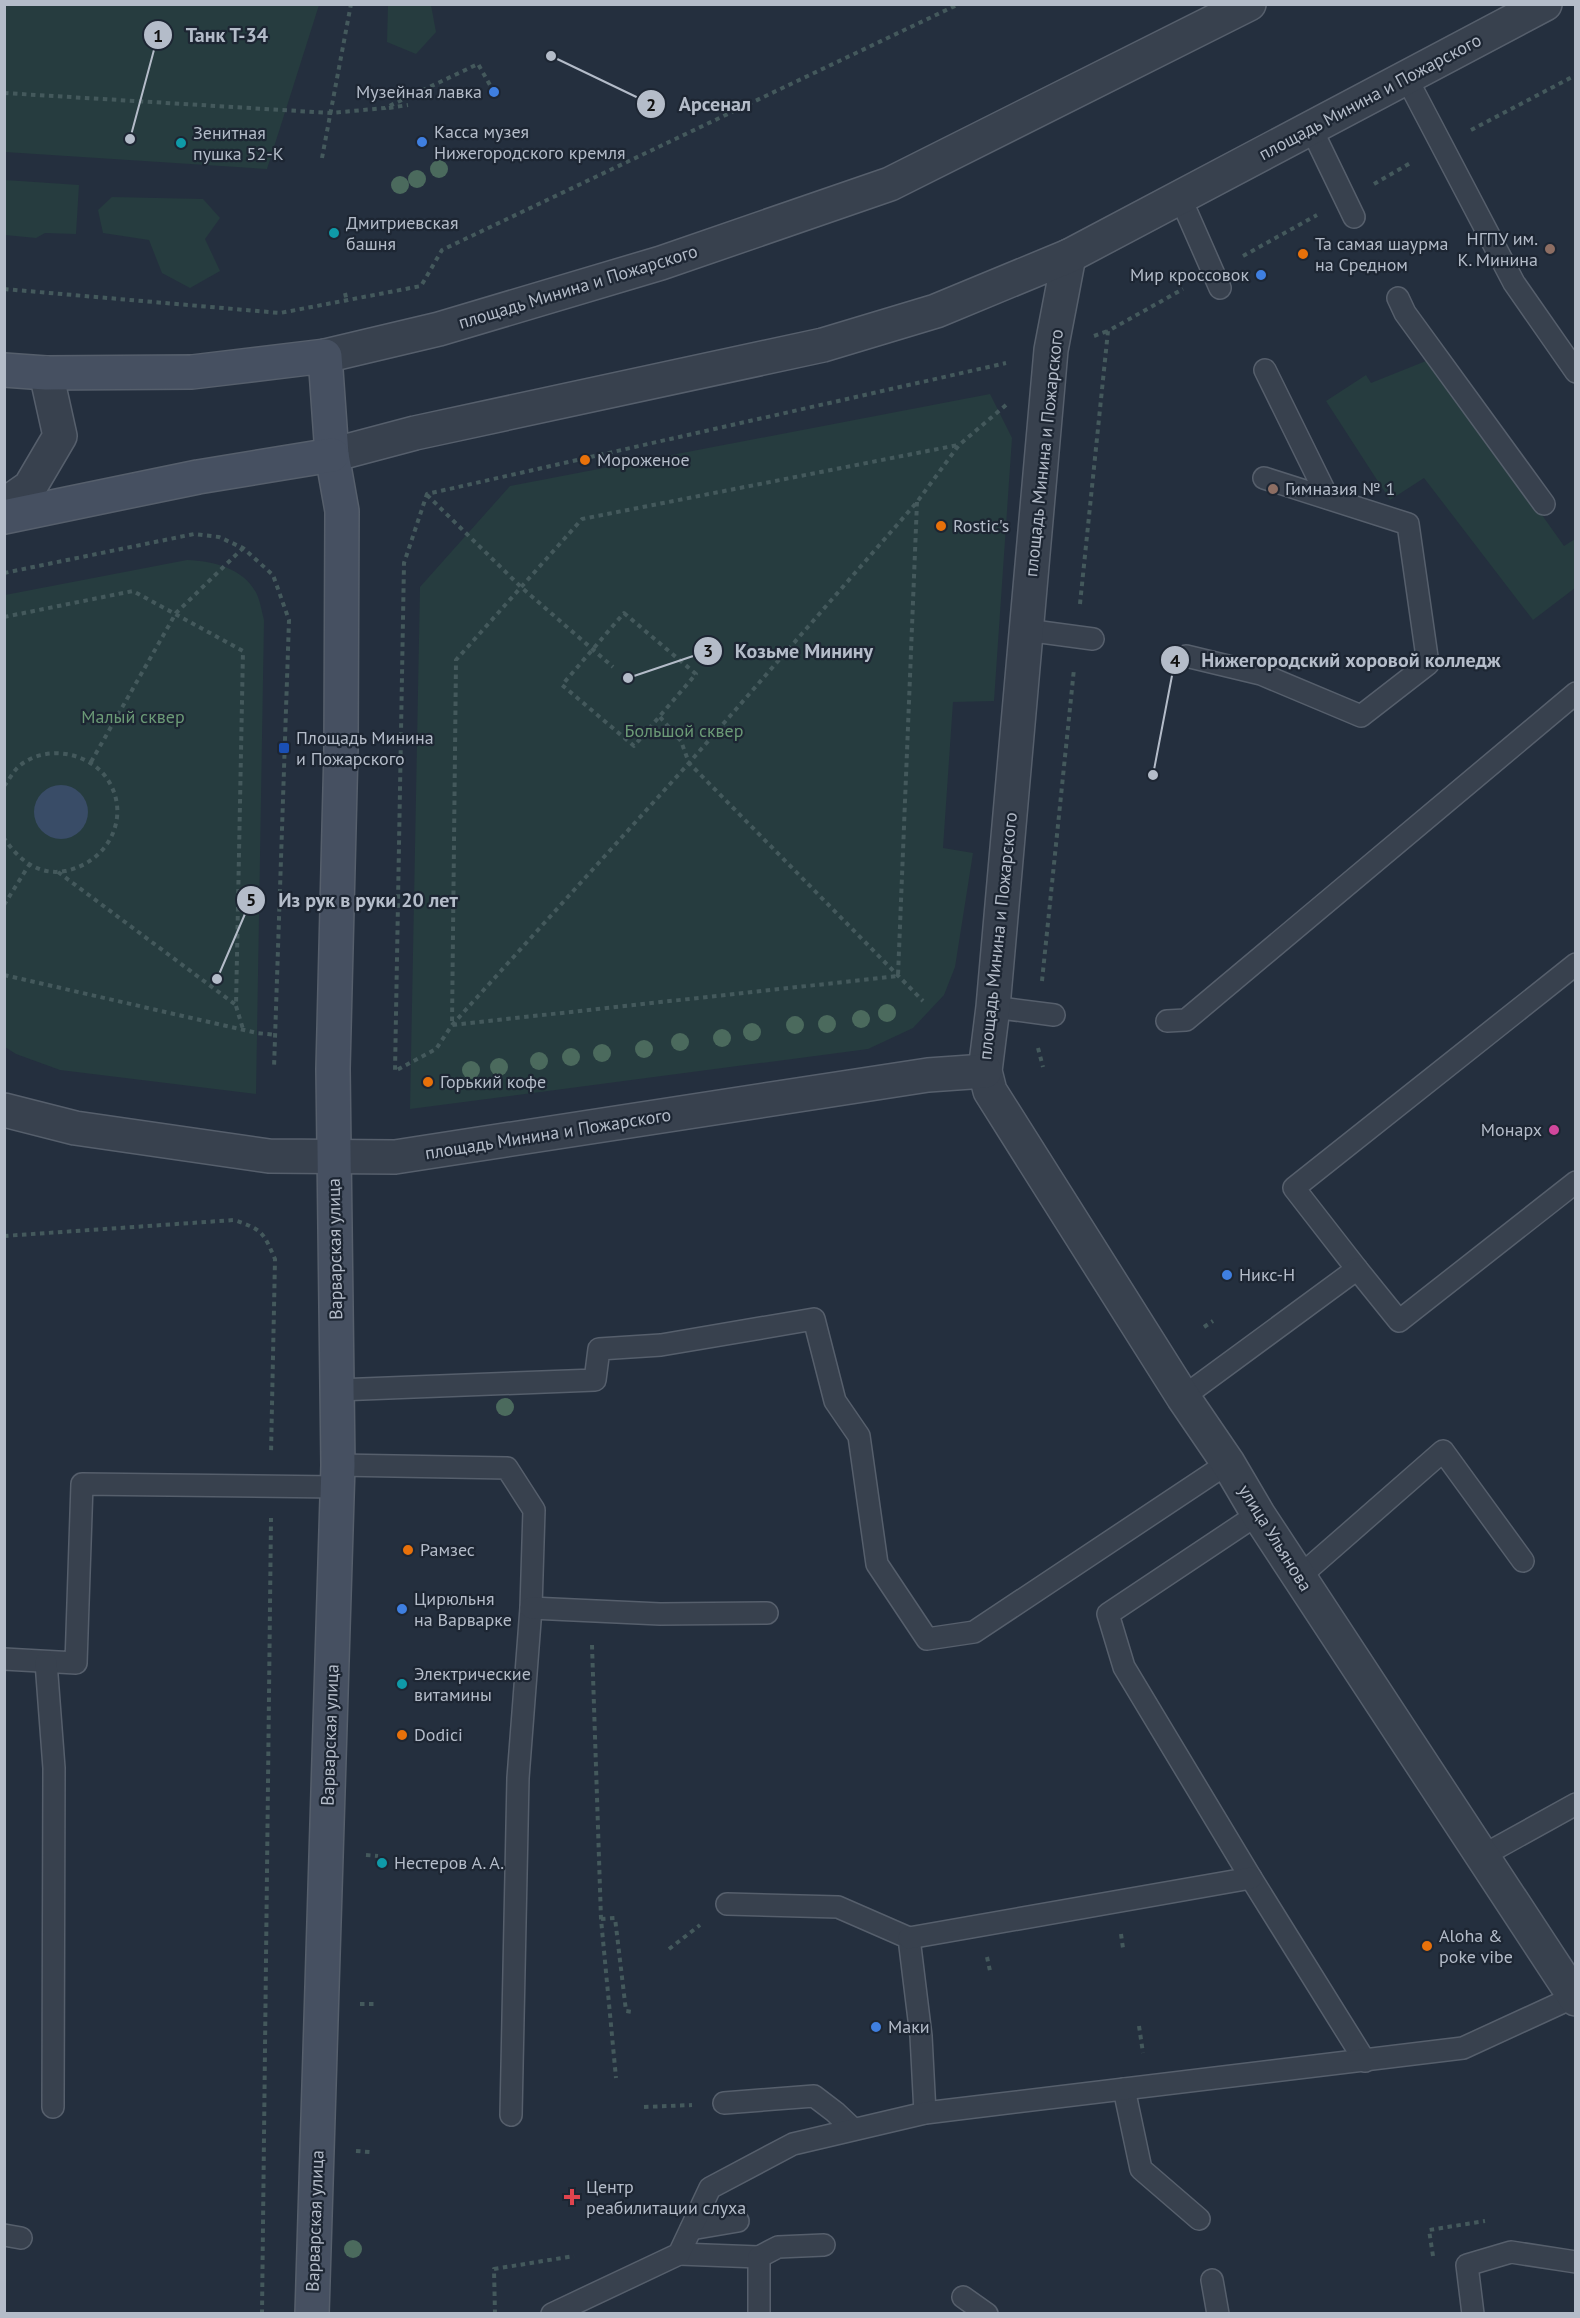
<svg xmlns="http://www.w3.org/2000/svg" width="1580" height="2318" font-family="'PT Sans',sans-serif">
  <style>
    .green { fill: #263c3f }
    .water { fill: #394c67 }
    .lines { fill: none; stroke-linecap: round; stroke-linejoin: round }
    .service-casing { stroke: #565f6c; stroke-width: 24 }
    .tertiary-casing { stroke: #565f6c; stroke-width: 36 }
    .secondary-casing { stroke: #565f6c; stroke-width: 36 }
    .path { stroke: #44595c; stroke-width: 4; stroke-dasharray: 4.5 4.5; stroke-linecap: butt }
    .service { stroke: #38414e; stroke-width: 21 }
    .tertiary { stroke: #38414e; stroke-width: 33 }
    .secondary { stroke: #465061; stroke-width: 33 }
    .tree { fill: #4b6a5d }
    .shop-dot { fill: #3f7fe0; stroke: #1d2633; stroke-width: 2 }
    .culture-dot { fill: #0f9aa8; stroke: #1d2633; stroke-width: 2 }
    .education-dot { fill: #8d6e63; stroke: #1d2633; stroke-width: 2 }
    .food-dot { fill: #e8710a; stroke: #1d2633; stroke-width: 2 }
    .transit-dot { fill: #1a4fb4; stroke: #1d2633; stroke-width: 2 }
    .hotel-dot { fill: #d1479c; stroke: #1d2633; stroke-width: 2 }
    .health-dot { fill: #e0444e; stroke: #1d2633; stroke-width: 2 }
    .labels { text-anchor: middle; stroke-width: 4.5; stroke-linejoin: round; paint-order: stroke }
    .poi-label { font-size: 18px; fill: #b4bcc9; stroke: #1d2633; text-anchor: start }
    .street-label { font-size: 18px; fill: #b4bcc9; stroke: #1d2633 }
    .park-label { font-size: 18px; fill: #6b9a76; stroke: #1d2633 }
    .leader { fill: none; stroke: #b4bcc9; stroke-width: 2 }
    .callout-dot { fill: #b4bcc9; stroke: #1d2633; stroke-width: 2 }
    .mark-label { font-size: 18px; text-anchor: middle; font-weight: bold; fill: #111 }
    .callout-label { font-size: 20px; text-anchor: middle; font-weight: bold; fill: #b4bcc9; stroke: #1d2633; stroke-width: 4.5; stroke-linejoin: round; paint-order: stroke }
  </style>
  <rect width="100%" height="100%" fill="#242f3e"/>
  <!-- green -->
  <g class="green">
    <path d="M4,5L5,4L319,5L267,169L5,152Z"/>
    <path d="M388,5H431L436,32L416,54L387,42Z"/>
    <path d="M5,180L79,185L76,234L45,233L36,238L5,235Z"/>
    <path d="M112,197L203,199L220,218L205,239L220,271L190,288L162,273L149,240L103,233L98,210Z"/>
    <path d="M1431,359L1564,546L1575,539V588L1533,620L1424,478L1390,500L1326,401L1366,375L1371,383Z"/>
    <path d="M990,394L1012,438L994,701L953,702L943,848L973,853L955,967L944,995L913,1028L868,1049L410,1109L420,587L510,486Z"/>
    <path d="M187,560C214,561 247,569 258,597C261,605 262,613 264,620L256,1094L60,1070L16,1054L5,1047V595Z"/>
  </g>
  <!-- water -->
  <circle class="water" cx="61" cy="812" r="27"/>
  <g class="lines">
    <defs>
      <g id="service">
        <path d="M1406,77L1514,283L1576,372"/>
        <path d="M1311,128L1354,217"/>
        <path d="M1180,197L1220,288"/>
        <path d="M1398,298L1405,313L1544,504"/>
        <path d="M1265,370L1328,498"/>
        <path d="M1026,630L1093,639"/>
        <path d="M1186,656L1261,674L1361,716L1428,664L1408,524L1264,478"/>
        <path d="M993,1007L1054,1015"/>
        <path d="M1167,1021L1186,1020L1576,693"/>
        <path d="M1357,1269L1294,1188L1576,964"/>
        <path d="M337,1390L595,1380L599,1349L661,1345L814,1319L835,1401L859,1436L877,1564L927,1639L974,1632L1228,1463"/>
        <path d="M1183,1397L1357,1269L1399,1321L1576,1182"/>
        <path d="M338,1465L507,1468L534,1510L531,1608L518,1778L511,2115"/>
        <path d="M1258,1514L1108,1614L1124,1667L1251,1878L1365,2061"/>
        <path d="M1299,1577L1443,1451L1523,1561"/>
        <path d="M531,1608L660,1614L767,1613"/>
        <path d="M4,1659L76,1663L82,1484L337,1487"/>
        <path d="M46,1662L54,1768L53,2107"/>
        <path d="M1482,1856L1576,1804"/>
        <path d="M727,1904L838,1907L909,1938L921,2036L925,2113"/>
        <path d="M909,1938L1251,1878"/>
        <path d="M1124,2089L1141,2169L1199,2219"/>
        <path d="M724,2103L814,2096L835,2112L853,2129"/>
        <path d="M691,2229L738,2221"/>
        <path d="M4,2235L21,2238"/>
        <path d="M679,2254L759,2257"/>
        <path d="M1212,2280L1218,2314"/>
        <path d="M963,2297L987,2314"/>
        <path d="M552,2314L679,2254L710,2188L793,2144L925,2113L1463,2048L1574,1997"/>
        <path d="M759,2314V2257L778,2247L824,2245"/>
        <path d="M1473,2314L1467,2265L1511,2252L1576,2262"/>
      </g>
      <g id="tertiary">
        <path d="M1069,256L1051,350L993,1007L985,1071L990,1091L1183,1397L1228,1463L1258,1514L1576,1999"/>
        <path d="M325,356L439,329L661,263L890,184L1249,4"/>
        <path d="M332,455L415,433L823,345L936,311L1069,256L1545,4"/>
        <path d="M4,505L30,487L60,436L46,373"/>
        <path d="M4,1110L75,1128L269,1156L395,1157L928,1075L985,1071"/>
      </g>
      <g id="secondary">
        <path d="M4,370L46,373L192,372L325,356L332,455L342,511L341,748L333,1069L338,1465L312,2314"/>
        <path d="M4,517L198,477L332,455"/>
      </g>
    </defs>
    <!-- service casing -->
    <use href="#service" class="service-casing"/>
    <!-- tertiary casing -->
    <use href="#tertiary" class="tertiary-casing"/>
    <!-- secondary casing -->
    <use href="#secondary" class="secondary-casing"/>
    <!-- path -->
    <g class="path">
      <path d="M4,93L331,113L385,108L478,64L494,92"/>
      <path d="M389,108L408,105"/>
      <path d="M1471,130L1576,75"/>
      <path d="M322,158L351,4"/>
      <path d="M1374,184L1412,162"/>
      <path d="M1243,256L1317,215"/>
      <path d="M4,289L280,313L421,286L442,250L959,4"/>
      <path d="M345,293L347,302"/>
      <path d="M1094,336L1108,331"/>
      <path d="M1006,405L959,445L917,502L689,763L452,1025L436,1049L395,1071L404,563L427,494L1006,363"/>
      <path d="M427,495L521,587L613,667"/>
      <path d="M917,502L898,976L452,1025L456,660L582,519L958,445"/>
      <path d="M4,573L194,534L219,537L243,548L273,575L289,620L274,1068"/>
      <path d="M1080,604L1108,331L1183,289"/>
      <path d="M624,613L696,674L634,746L562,685Z"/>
      <path d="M4,617L133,591L243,651L236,1006L243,1029"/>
      <path d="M660,717L681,741L689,763L923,1001"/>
      <path d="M91,762L176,613L243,548"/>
      <path d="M4,786C9,780 13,772 18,767C44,744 89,751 108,780C132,818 107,863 65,871C38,876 18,859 4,838"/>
      <path d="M58,872L236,1005"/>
      <path d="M4,905L29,865"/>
      <path d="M4,975L257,1033L276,1035"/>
      <path d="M1042,981L1074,669"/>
      <path d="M1038,1048L1043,1067"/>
      <path d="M4,1236L234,1220C263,1230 263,1232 275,1259L271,1454"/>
      <path d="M1204,1327L1213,1321"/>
      <path d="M592,1645L601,1919L616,2078"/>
      <path d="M366,1855L378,1856"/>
      <path d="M601,1919L615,1918L626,2011L633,2012"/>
      <path d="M1121,1934L1123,1948"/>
      <path d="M669,1949L700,1925"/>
      <path d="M987,1957L990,1971"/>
      <path d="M360,2004H374"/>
      <path d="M1139,2026L1143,2053"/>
      <path d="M644,2107L692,2105"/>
      <path d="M356,2151L370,2152"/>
      <path d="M1433,2256L1429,2230L1485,2221"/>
      <path d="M262,2314L271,1518"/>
      <path d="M495,2314L494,2269L574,2256"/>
    </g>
    <!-- service -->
    <use href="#service" class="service"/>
    <!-- tertiary -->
    <use href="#tertiary" class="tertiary"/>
    <!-- secondary -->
    <use href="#secondary" class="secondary"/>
  </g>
  <!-- trees -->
  <g class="tree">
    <circle cx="439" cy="169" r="9"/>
    <circle cx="417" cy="179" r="9"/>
    <circle cx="400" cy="185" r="9"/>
    <circle cx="887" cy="1013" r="9"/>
    <circle cx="861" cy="1019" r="9"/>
    <circle cx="827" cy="1024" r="9"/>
    <circle cx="795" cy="1025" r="9"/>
    <circle cx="752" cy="1032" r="9"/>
    <circle cx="722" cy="1038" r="9"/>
    <circle cx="680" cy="1042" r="9"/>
    <circle cx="644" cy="1049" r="9"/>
    <circle cx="602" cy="1053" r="9"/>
    <circle cx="571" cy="1057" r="9"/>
    <circle cx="539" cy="1061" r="9"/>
    <circle cx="499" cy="1067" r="9"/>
    <circle cx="471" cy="1070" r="9"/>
    <circle cx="505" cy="1407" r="9"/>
    <circle cx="353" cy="2249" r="9"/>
  </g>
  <!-- markers -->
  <g class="shop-dot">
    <circle cx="494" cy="92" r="6"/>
    <circle cx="422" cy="142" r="6"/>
    <circle cx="1261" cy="275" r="6"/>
    <circle cx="1227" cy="1275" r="6"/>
    <circle cx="402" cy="1609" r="6"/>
    <circle cx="876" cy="2027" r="6"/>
  </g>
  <g class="culture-dot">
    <circle cx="181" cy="143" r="6"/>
    <circle cx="334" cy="233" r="6"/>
    <circle cx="402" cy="1684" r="6"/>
    <circle cx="382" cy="1863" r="6"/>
  </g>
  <g class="education-dot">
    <circle cx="1550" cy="249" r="6"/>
    <circle cx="1273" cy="489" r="6"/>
  </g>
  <g class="food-dot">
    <circle cx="1303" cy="254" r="6"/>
    <circle cx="585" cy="460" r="6"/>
    <circle cx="941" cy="526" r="6"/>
    <circle cx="428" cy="1082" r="6"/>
    <circle cx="408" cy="1550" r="6"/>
    <circle cx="402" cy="1735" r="6"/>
    <circle cx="1427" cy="1946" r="6"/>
  </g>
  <rect class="transit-dot" x="278" y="742" width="12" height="12" rx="3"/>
  <circle class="hotel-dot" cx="1554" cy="1130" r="6"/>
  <path class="health-dot" d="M569 2188h6v6h6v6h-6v6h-6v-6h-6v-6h6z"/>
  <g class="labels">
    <!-- poi labels -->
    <g class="poi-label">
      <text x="482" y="98" text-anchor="end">Музейная лавка</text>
      <text x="434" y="138">Касса музея<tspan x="434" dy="21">Нижегородского кремля</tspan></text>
      <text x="193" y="139">Зенитная<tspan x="193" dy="21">пушка 52-К</tspan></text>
      <text x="346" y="229">Дмитриевская<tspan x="346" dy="21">башня</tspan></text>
      <text x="1538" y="245" text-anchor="end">НГПУ им.<tspan x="1538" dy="21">К. Минина</tspan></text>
      <text x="1315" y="250">Та самая шаурма<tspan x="1315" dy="21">на Средном</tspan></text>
      <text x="1249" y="281" text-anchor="end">Мир кроссовок</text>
      <text x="597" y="466">Мороженое</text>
      <text x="1285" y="495">Гимназия № 1</text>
      <text x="953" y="532">Rostic's</text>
      <text x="296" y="744">Площадь Минина<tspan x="296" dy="21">и Пожарского</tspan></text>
      <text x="440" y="1088">Горький кофе</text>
      <text x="1542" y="1136" text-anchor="end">Монарх</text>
      <text x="1239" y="1281">Никс-Н</text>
      <text x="420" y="1556">Рамзес</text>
      <text x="414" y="1605">Цирюльня<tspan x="414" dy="21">на Варварке</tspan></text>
      <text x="414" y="1680">Электрические<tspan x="414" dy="21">витамины</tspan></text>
      <text x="414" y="1741">Dodici</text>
      <text x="394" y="1869">Нестеров А. А.</text>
      <text x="1439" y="1942">Aloha &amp;<tspan x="1439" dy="21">poke vibe</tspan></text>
      <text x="888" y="2033">Маки</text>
      <text x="586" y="2193">Центр<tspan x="586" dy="21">реабилитации слуха</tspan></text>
    </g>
    <!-- street labels -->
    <g class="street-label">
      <text transform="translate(1370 97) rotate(-28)" y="6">площадь Минина и Пожарского</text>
      <text transform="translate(578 287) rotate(-17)" y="6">площадь Минина и Пожарского</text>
      <text transform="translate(1044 453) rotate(-84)" y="6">площадь Минина и Пожарского</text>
      <text transform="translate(998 936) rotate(-84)" y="6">площадь Минина и Пожарского</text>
      <text transform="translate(548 1134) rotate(-9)" y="6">площадь Минина и Пожарского</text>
      <text transform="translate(335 1249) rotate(-91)" y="6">Варварская улица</text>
      <text transform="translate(1275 1538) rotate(58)" y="6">улица Ульянова</text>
      <text transform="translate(330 1735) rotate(-88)" y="6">Варварская улица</text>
      <text transform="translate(315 2221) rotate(-88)" y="6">Варварская улица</text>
    </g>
    <!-- park labels -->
    <g class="park-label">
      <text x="133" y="723">Малый сквер</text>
      <text x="684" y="737">Большой сквер</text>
    </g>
  </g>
  <!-- callouts -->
  <path class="leader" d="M130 139L158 35M551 56L651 104M628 678L708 651M1153 775L1175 660M217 979L251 900"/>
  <g class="callout-dot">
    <circle cx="130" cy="139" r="6"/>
    <circle cx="551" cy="56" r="6"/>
    <circle cx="628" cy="678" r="6"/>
    <circle cx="1153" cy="775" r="6"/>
    <circle cx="217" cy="979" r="6"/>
    <circle cx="158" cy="35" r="15"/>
    <circle cx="651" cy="104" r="15"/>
    <circle cx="708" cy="651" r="15"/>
    <circle cx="1175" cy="660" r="15"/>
    <circle cx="251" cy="900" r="15"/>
  </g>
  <g class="mark-label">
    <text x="158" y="42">1</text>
    <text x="651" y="111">2</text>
    <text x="708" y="657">3</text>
    <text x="1175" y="667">4</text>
    <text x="251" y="906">5</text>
  </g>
  <g class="callout-label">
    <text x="227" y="42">Танк Т-34</text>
    <text x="715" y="111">Арсенал</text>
    <text x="804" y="658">Козьме Минину</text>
    <text x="1351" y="667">Нижегородский хоровой колледж</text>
    <text x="368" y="907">Из рук в руки 20 лет</text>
  </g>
  <!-- border -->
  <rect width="1580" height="2318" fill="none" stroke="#b4bcc9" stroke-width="12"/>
</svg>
